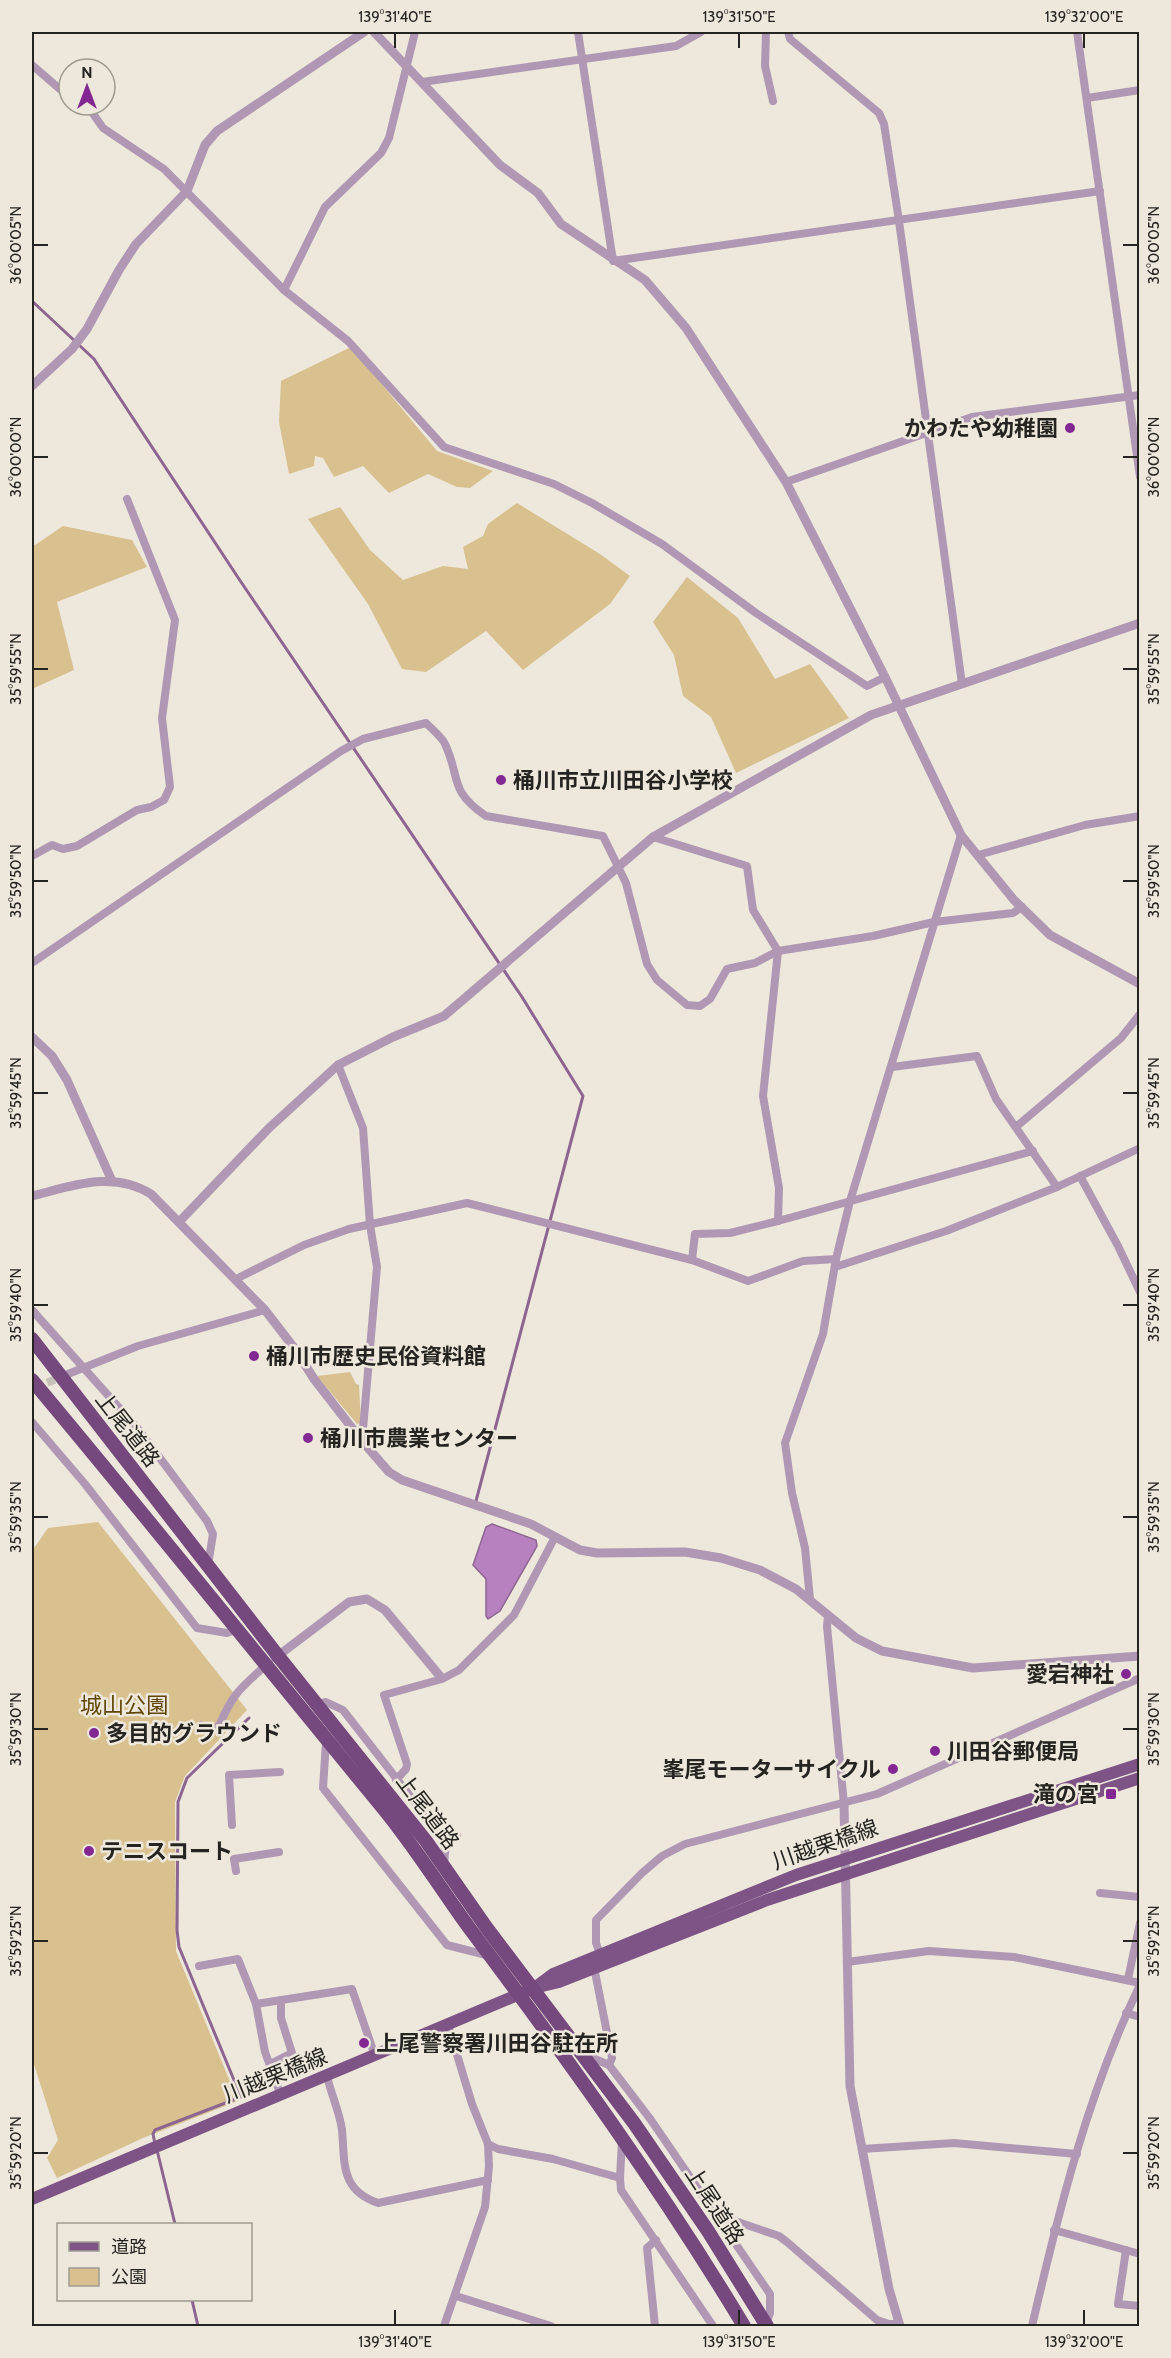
<svg xmlns="http://www.w3.org/2000/svg" width="1171" height="2358" font-family="Cabin,'Noto Sans JP',sans-serif">
  <style>
    .green { fill: #d8c08f }
    .water { fill: #b781c0; stroke: #8c6590; stroke-width: 1.5 }
    .lines { fill: none; stroke-linecap: round; stroke-linejoin: round }
    .stream { stroke: #8c6590; stroke-width: 3 }
    .minor-tunnel { stroke: #c6c1b6; stroke-width: 8; stroke-dasharray: 8 4; stroke-linecap: butt }
    .minor { stroke: #b098b4; stroke-width: 8 }
    .tertiary { stroke: #b098b4; stroke-width: 9 }
    .primary { stroke: #7e5486; stroke-width: 12 }
    .trunk { stroke: #75487e; stroke-width: 14 }
    .ticks { fill: none; stroke: #262420; stroke-width: 2 }
    .poi-dot { fill: #832793; stroke: #eee8dc; stroke-width: 2 }
    .labels { text-anchor: middle; stroke-width: 5; stroke-linejoin: round; paint-order: stroke }
    .poi-label { font-size: 22px; font-weight: bold; fill: #262420; stroke: #eee8dc; text-anchor: start }
    .street-label { font-size: 22px; fill: #262420; stroke: #eee8dc }
    .park-label { font-size: 22px; fill: #5f4603; stroke: #eee8dc }
    .neatline { fill: none; stroke: #262420; stroke-width: 2 }
    .ticks-label { font-size: 15px; text-anchor: middle; fill: #262420 }
  </style>
  <rect width="100%" height="100%" fill="#eee8dc"/>
  <!-- green -->
  <g class="green">
    <path d="M351,347L437,451L493,471L470,488L457,487L428,474L389,493L363,466L334,477L323,458L315,456L314,466L289,474L279,422L281,381Z"/>
    <path d="M517,503L600,554L630,576L610,604L523,670L486,631L426,672L402,669L368,604L308,519L340,507L370,550L403,580L443,566L468,569L463,547L483,536L488,524Z"/>
    <path d="M63,526L132,540L147,567L57,602L74,670L32,689V547Z"/>
    <path d="M687,577L738,618L775,679L810,664L849,718L736,773L711,717L683,696L674,655L653,622Z"/>
    <path d="M350,1372L356,1384L359,1385L361,1423L357,1424L317,1376Z"/>
    <path d="M98,1522L247,1710L185,1776L175,1802L176,1951L238,2101L143,2138L57,2178L47,2158L58,2140L32,2058V1551L48,1528Z"/>
  </g>
  <!-- water -->
  <path class="water" d="M492,1524L536,1540L537,1546L500,1611L488,1619L486,1616V1579L473,1565L486,1527Z"/>
  <g class="lines">
    <!-- stream -->
    <g class="stream">
      <path d="M32,301L94,359L239,579L522,997L583,1096L476,1501"/>
      <path d="M155,2144L153,2134L155,2130L241,2097L179,1947L177,1930L178,1802L187,1778L249,1718"/>
      <path d="M157,2150L175,2224"/>
      <path d="M192,2300L198,2326"/>
    </g>
    <!-- minor-tunnel -->
    <path class="minor-tunnel" d="M36,1387L64,1376"/>
    <!-- minor -->
    <g class="minor">
      <path d="M578,32L613,261L1100,191"/>
      <path d="M766,32L765,66L773,101"/>
      <path d="M788,32L790,39L879,113L884,124L899,221L962,684"/>
      <path d="M1077,32L1140,477"/>
      <path d="M32,65L69,97"/>
      <path d="M422,82L676,46L701,32"/>
      <path d="M1087,98L1140,90"/>
      <path d="M87,105L103,128L164,169L284,290L348,341L444,447L554,484L592,503L662,544L756,613L867,686L885,677"/>
      <path d="M284,290L325,207L381,153L389,138L415,32"/>
      <path d="M786,482L972,417L1140,395"/>
      <path d="M653,837L747,866L753,910L778,951L763,1096L779,1188L778,1221"/>
      <path d="M978,855L1085,825L1140,816"/>
      <path d="M32,856L52,845L63,849L77,846L137,810L151,807L164,800L170,787L162,718L175,620L127,499"/>
      <path d="M32,963L341,751L363,739L426,723C432,729 442,737 445,744C461,778 448,790 486,816L603,836L626,883L647,964L657,980L687,1005L700,1006L710,999L727,969L755,963L778,951L873,936L934,922L1013,913L1022,907"/>
      <path d="M338,1065L363,1128L370,1225L377,1267L362,1441"/>
      <path d="M892,1067L977,1056L996,1099L1057,1187"/>
      <path d="M1016,1127L1121,1038L1140,1014"/>
      <path d="M1080,1176L1118,1246L1140,1292"/>
      <path d="M692,1260L695,1234L730,1233L778,1221L1033,1151"/>
      <path d="M835,1267L946,1231L1057,1187L1140,1148"/>
      <path d="M236,1279L304,1245L349,1229L467,1203L692,1260L748,1281L803,1261L836,1259"/>
      <path d="M32,1310L139,1430L207,1521L213,1534L208,1565"/>
      <path d="M68,1374L138,1346L265,1310"/>
      <path d="M32,1422L85,1484L197,1628L227,1633L237,1629"/>
      <path d="M810,1599L805,1548L792,1493L785,1443L823,1334L836,1259L850,1201L961,835"/>
      <path d="M828,1616L827,1626L844,1804"/>
      <path d="M318,1704L326,1702L343,1710L446,1842L444,1865"/>
      <path d="M201,1725L210,1730L219,1726C233,1693 240,1689 266,1665"/>
      <path d="M326,1742L323,1788L447,1945L490,1956"/>
      <path d="M396,1780L406,1769L407,1764L384,1695L442,1679L459,1670L514,1615L555,1537"/>
      <path d="M232,1825L229,1775L280,1772"/>
      <path d="M446,1842L457,1835"/>
      <path d="M236,1871L234,1859L279,1852"/>
      <path d="M1100,1893L1140,1897"/>
      <path d="M600,1954L596,1943V1920L642,1873L662,1856L685,1844L877,1794L1140,1678"/>
      <path d="M847,1962L929,1951L1014,1957L1140,1983"/>
      <path d="M199,1966L238,1959L256,2004L265,2052L281,2096"/>
      <path d="M594,1967L612,2058L609,2065"/>
      <path d="M1128,1979L1140,1923"/>
      <path d="M256,2004L352,1989L375,2056"/>
      <path d="M1126,2013L1140,2017"/>
      <path d="M586,2055L609,2065L651,2120L770,2294V2313L766,2324"/>
      <path d="M270,2064L292,2053L281,2018V2000"/>
      <path d="M327,2076C331,2094 340,2113 342,2130C345,2163 340,2190 378,2203L488,2180"/>
      <path d="M488,2144L498,2149L553,2159L620,2178L621,2190L713,2326"/>
      <path d="M862,2149L954,2143L1077,2154"/>
      <path d="M620,2178L622,2140"/>
      <path d="M725,2226L735,2221L779,2236L787,2242L877,2320L889,2324H899"/>
      <path d="M1054,2230L1140,2254"/>
      <path d="M1126,2250L1118,2304L1140,2306"/>
      <path d="M456,2296L551,2326"/>
      <path d="M444,2326L485,2207L489,2166L488,2144L472,2104L448,2025"/>
      <path d="M655,2326L647,2248L656,2240"/>
      <path d="M1032,2326C1059,2210 1088,2092 1140,1985"/>
    </g>
    <!-- tertiary -->
    <g class="tertiary">
      <path d="M374,32L500,165L538,193L561,224L645,280L686,328L786,482L885,677L961,835L1014,900L1050,935L1140,984"/>
      <path d="M32,386L72,349L87,329L119,270L136,244L187,191L205,145L217,131L364,32"/>
      <path d="M32,1037L52,1056L67,1080L112,1181"/>
      <path d="M32,1196C72,1186 113,1170 151,1194L265,1310L295,1349L314,1379L362,1441L389,1472L402,1480L531,1524L580,1550L597,1553L685,1552L721,1558L760,1570L796,1589L856,1638L882,1651L973,1668L1140,1656"/>
      <path d="M180,1221L269,1128L338,1065L393,1037L444,1016L653,837L871,715L1140,623"/>
      <path d="M275,1658L349,1602L367,1599L385,1610L439,1675"/>
      <path d="M844,1804L850,2086L889,2289L900,2326"/>
    </g>
    <!-- primary -->
    <g class="primary">
      <path d="M537,1986L553,1974L796,1875L1140,1764"/>
      <path d="M32,2199L534,1988L559,1982L767,1900L1140,1778"/>
    </g>
    <!-- trunk -->
    <g class="trunk">
      <path d="M32,1339L278,1656L426,1841L486,1927L634,2123L708,2231L767,2326"/>
      <path d="M32,1380C150,1521 266,1666 383,1808C415,1847 441,1889 470,1929C567,2058 661,2188 744,2326"/>
    </g>
  </g>
  <!-- ticks -->
  <path class="ticks" d="M395,33V48M739,33V48M1084,33V48M33,245H48M1123,245H1138M33,457H48M1123,457H1138M33,669H48M1123,669H1138M33,881H48M1123,881H1138M33,1093H48M1123,1093H1138M33,1305H48M1123,1305H1138M33,1517H48M1123,1517H1138M33,1729H48M1123,1729H1138M33,1941H48M1123,1941H1138M33,2153H48M1123,2153H1138M395,2310V2325M739,2310V2325M1084,2310V2325"/>
  <!-- markers -->
  <g class="poi-dot">
    <circle cx="1070" cy="428" r="6"/>
    <circle cx="501" cy="780" r="6"/>
    <circle cx="254" cy="1356" r="6"/>
    <circle cx="308" cy="1438" r="6"/>
    <circle cx="1126" cy="1674" r="6"/>
    <circle cx="94" cy="1733" r="6"/>
    <circle cx="935" cy="1751" r="6"/>
    <circle cx="893" cy="1769" r="6"/>
    <rect x="1105" y="1788" width="12" height="12" rx="3"/>
    <circle cx="89" cy="1851" r="6"/>
    <circle cx="364" cy="2043" r="6"/>
  </g>
  <g class="labels">
    <!-- poi labels -->
    <g class="poi-label">
      <text x="1058" y="436" text-anchor="end">かわたや幼稚園</text>
      <text x="513" y="788">桶川市立川田谷小学校</text>
      <text x="266" y="1364">桶川市歴史民俗資料館</text>
      <text x="320" y="1446">桶川市農業センター</text>
      <text x="1114" y="1682" text-anchor="end">愛宕神社</text>
      <text x="106" y="1741">多目的グラウンド</text>
      <text x="947" y="1759">川田谷郵便局</text>
      <text x="881" y="1777" text-anchor="end">峯尾モーターサイクル</text>
      <text x="1099" y="1802" text-anchor="end">滝の宮</text>
      <text x="101" y="1859">テニスコート</text>
      <text x="376" y="2051">上尾警察署川田谷駐在所</text>
    </g>
    <!-- street labels -->
    <g class="street-label">
      <text transform="translate(128 1429) rotate(52)" y="8">上尾道路</text>
      <text transform="translate(428 1811) rotate(53)" y="8">上尾道路</text>
      <text transform="translate(825 1844) rotate(-19)" y="8">川越栗橋線</text>
      <text transform="translate(275 2075) rotate(-22)" y="8">川越栗橋線</text>
      <text transform="translate(715 2205) rotate(57)" y="8">上尾道路</text>
    </g>
    <!-- park labels -->
    <g class="park-label">
      <text x="124" y="1713">城山公園</text>
    </g>
  </g>
  <!-- border -->
  <rect width="1171" height="2358" fill="none" stroke="#eee8dc" stroke-width="66"/>
  <!-- legend -->
  <rect x="57" y="2223" width="195" height="78" fill="#eee8dc" stroke="#9e9a91" stroke-width="1.5"/>
  <rect x="69" y="2242" width="30" height="9" fill="#7e5486" stroke="#9e9a91" stroke-width="1.5"/>
  <text x="111" y="2253" font-size="18" fill="#262420">道路</text>
  <rect x="69" y="2268" width="30" height="18" fill="#d8c08f" stroke="#9e9a91" stroke-width="1.5"/>
  <text x="111" y="2283" font-size="18" fill="#262420">公園</text>
  <!-- north arrow -->
  <g transform="translate(87 87)"><circle r="28" fill="#eee8dc" stroke="#9e9a91" stroke-width="1.5"/>
  <path d="M0-4.5L10 22L0 15L-10 22Z" fill="#832793"/>
  <text y="-9" font-size="16" font-weight="bold" text-anchor="middle" fill="#262420">N</text>
  </g>
  <rect x="33" y="33" width="1105" height="2292" class="neatline"/>
  <g class="ticks-label">
    <text x="395" y="22">139°31'40"E</text>
    <text x="739" y="22">139°31'50"E</text>
    <text x="1084" y="22">139°32'00"E</text>
    <text transform="translate(16 245) rotate(-90)" y="5">36°00'05"N</text>
    <text transform="translate(1154 245) rotate(-90)" y="5">36°00'05"N</text>
    <text transform="translate(16 457) rotate(-90)" y="5">36°00'00"N</text>
    <text transform="translate(1154 457) rotate(-90)" y="5">36°00'00"N</text>
    <text transform="translate(16 669) rotate(-90)" y="5">35°59'55"N</text>
    <text transform="translate(1154 669) rotate(-90)" y="5">35°59'55"N</text>
    <text transform="translate(16 881) rotate(-90)" y="5">35°59'50"N</text>
    <text transform="translate(1154 881) rotate(-90)" y="5">35°59'50"N</text>
    <text transform="translate(16 1093) rotate(-90)" y="5">35°59'45"N</text>
    <text transform="translate(1154 1093) rotate(-90)" y="5">35°59'45"N</text>
    <text transform="translate(16 1305) rotate(-90)" y="5">35°59'40"N</text>
    <text transform="translate(1154 1305) rotate(-90)" y="5">35°59'40"N</text>
    <text transform="translate(16 1517) rotate(-90)" y="5">35°59'35"N</text>
    <text transform="translate(1154 1517) rotate(-90)" y="5">35°59'35"N</text>
    <text transform="translate(16 1729) rotate(-90)" y="5">35°59'30"N</text>
    <text transform="translate(1154 1729) rotate(-90)" y="5">35°59'30"N</text>
    <text transform="translate(16 1941) rotate(-90)" y="5">35°59'25"N</text>
    <text transform="translate(1154 1941) rotate(-90)" y="5">35°59'25"N</text>
    <text transform="translate(16 2153) rotate(-90)" y="5">35°59'20"N</text>
    <text transform="translate(1154 2153) rotate(-90)" y="5">35°59'20"N</text>
    <text x="395" y="2347">139°31'40"E</text>
    <text x="739" y="2347">139°31'50"E</text>
    <text x="1084" y="2347">139°32'00"E</text>
  </g>
</svg>
